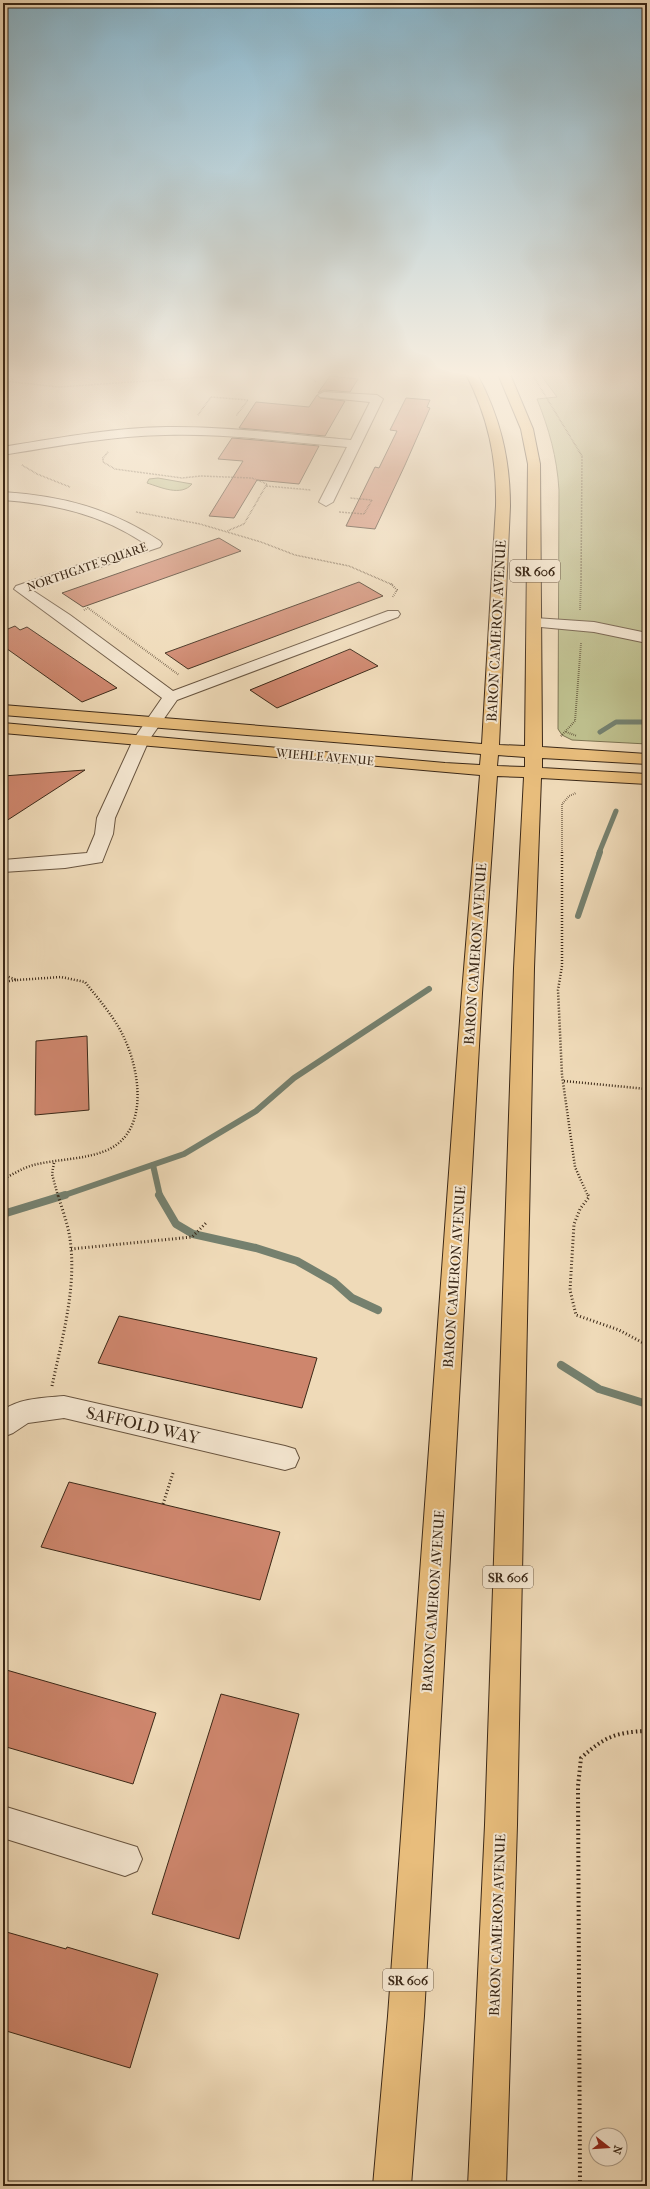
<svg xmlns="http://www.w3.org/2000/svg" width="650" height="2189" font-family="'IM FELL French Canon',serif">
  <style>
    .green { fill: #bdbe8c; stroke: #7c7352 }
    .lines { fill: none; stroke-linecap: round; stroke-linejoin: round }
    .stream-far2 { stroke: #75806e; stroke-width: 5 }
    .stream-far1 { stroke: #75806e; stroke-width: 6 }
    .stream { stroke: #75806e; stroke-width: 8 }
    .building { fill: #ce866d; stroke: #3b2817 }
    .minor-casing { stroke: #68543f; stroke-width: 2 }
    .major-casing { stroke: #3b2817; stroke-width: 2 }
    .path-far4 { stroke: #3b2817; stroke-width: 1.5; stroke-dasharray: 0.5 1; stroke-linecap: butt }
    .path-far3 { stroke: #3b2817; stroke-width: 2; stroke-dasharray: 0.5 1.5; stroke-linecap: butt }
    .path-far2 { stroke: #3b2817; stroke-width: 2.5; stroke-dasharray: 1 2; stroke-linecap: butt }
    .path-far1 { stroke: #3b2817; stroke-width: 3; stroke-dasharray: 1 2.5; stroke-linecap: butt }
    .path { stroke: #3b2817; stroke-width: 4; stroke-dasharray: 1.5 3; stroke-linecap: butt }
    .minor { fill: #f5e7d1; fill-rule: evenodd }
    .major { fill: #e8bd7c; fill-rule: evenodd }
    .labels { text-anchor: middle; stroke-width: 4; stroke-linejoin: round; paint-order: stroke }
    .far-street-label { font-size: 12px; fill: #3b2817; stroke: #f5e7d1 }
    .shield { fill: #f5e7d1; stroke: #73614f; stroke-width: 1 }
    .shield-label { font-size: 13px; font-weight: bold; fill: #3b2817 }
    .street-label { font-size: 14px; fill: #3b2817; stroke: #f5e7d1 }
    .near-street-label { font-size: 17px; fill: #3b2817; stroke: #f5e7d1 }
  </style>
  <rect width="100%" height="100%" fill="#efdab8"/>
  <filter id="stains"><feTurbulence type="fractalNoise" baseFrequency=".005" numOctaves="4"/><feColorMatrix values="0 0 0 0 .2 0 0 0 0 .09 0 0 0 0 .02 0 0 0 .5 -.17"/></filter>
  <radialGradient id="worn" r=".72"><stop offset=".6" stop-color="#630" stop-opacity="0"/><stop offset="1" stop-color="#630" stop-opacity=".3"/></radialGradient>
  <!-- green -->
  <g class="green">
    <path d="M540,374H647V744L572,740L562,735L558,729L559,490C557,457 549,429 537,399L557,397Z"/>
    <path d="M158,478L192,484C181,497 160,487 147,483L149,479Z"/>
  </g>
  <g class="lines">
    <!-- stream-far2 -->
    <g class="stream-far2">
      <path d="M600,732L616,722H647"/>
      <path d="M599,853L616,811"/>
    </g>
    <!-- stream-far1 -->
    <g class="stream-far1">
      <path d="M578,916L600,852"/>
      <path d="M153,1165L160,1196"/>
      <path d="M62,1196L184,1154L256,1111L294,1078L429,989"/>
    </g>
    <!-- stream -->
    <g class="stream">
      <path d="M159,1195L176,1224L193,1234L256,1248L297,1261L334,1282L352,1298L378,1310"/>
      <path d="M3,1214L65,1195"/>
      <path d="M561,1365L599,1389L647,1404"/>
    </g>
  </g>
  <!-- building -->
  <g class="building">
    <path d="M330,376L358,379L350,392L324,390L318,393Z"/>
    <path d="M317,395L320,398L345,401L325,436L239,428L256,402L309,407Z"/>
    <path d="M406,398L430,400L427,407L430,408L405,465L375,529L346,526L375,467L379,468L397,431L390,430Z"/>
    <path d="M232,438L256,440L319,446L299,484L257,480L234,518L209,516L243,461L218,459Z"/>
    <path d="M219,538L241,551L83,607L62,593Z"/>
    <path d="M359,582L383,596L188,669L165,653Z"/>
    <path d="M15,626L20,630L27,627L117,688L82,702L3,646V631Z"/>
    <path d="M350,649L378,666L277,708L250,690Z"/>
    <path d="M85,770L3,823V776Z"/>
    <path d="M87,1036L89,1110L35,1115L36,1041Z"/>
    <path d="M119,1316L317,1358L302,1408L98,1363Z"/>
    <path d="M69,1482L280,1532L260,1600L41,1547Z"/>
    <path d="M3,1669L156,1713L133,1784L3,1746Z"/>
    <path d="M221,1694L299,1714L239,1939L152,1914Z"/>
    <path d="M3,1931L66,1949L67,1947L158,1974L130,2068L3,2030Z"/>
  </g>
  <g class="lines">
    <defs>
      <g id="minor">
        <path d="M324,392L377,395L383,399L333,502L326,506L319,502L347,447C287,442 226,433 165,435C111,436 57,446 3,455V447C57,438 111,428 166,427C228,426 289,435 351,440L370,402L320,397L318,395Z"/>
        <path d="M3,492C63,496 109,508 160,541L162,544L160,547L32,590L70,615L173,691L388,611H398L400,614L398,617L177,700L149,740L115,818L113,834L102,862L65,868L3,872V860L87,853L95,834L97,818L133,740L162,698L14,589L16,586L144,543C100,514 55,504 3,500Z"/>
        <path d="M535,618L594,622L647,633V643L594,632L530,626L527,623L530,620Z"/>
        <path d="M64,1396L285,1446L295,1449L299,1458L295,1467L285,1470L64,1418L28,1423L13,1433L3,1437V1410C21,1398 42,1398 64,1396Z"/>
        <path d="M3,1806L137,1847L142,1859L137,1871L125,1876L3,1838Z"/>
      </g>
      <path id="major" d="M466,374H477C500,417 510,458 510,506L499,745L525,746L528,464L521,429L498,374H510L533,429L540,464L542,747L647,754V764L542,758V768L647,774V784L541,778L534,968L517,1825L506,2186H468L485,1825L514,968L524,777L497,776L482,993L424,2016L411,2186H373L388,2016L462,993L480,775L3,733V723L445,763L480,765L481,754L3,715V705L482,744L496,506C497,458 488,417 466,374ZM498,755L525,757V767L497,766Z"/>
    </defs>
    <!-- minor casing -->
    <use href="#minor" class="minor-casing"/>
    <!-- major casing -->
    <use href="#major" class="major-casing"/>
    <!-- path-far4 -->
    <g class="path-far4">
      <path d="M10,374L13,381"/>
      <path d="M306,374L316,382"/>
      <path d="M532,374L582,456L581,585"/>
      <path d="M3,381L59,387L249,374"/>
      <path d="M198,415L211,397L248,400L236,416"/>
      <path d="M108,452L103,458V462L115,469L182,478L201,476L252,478L267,484L244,524L227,531"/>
      <path d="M22,465L37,474L70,487"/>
      <path d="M266,486L311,490"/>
      <path d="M136,512L200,524L261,542L295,555L349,566L393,585"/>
      <path d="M339,512L364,514L372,500L350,498"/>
    </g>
    <!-- path-far3 -->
    <g class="path-far3">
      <path d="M391,584L397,590L392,598"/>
      <path d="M84,610L88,608L179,675"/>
      <path d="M580,610L581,584"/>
      <path d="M566,732L577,736"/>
      <path d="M561,736L575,721L581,643"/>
      <path d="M562,853V804L569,796L576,793"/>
    </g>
    <!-- path-far2 -->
    <g class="path-far2">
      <path d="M562,852V966L558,990L562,1075L575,1167L588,1196"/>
      <path d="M3,975L17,980L61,977L85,982C100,1001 117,1020 126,1042C141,1077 148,1134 105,1151C83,1160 54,1159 30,1166C21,1169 12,1175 3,1179"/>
      <path d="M3,982L16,980"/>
      <path d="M564,1081L647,1089"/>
      <path d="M54,1163L52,1174L58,1196"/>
    </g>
    <!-- path-far1 -->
    <g class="path-far1">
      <path d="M588,1195L589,1197L580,1209L574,1224L570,1290L576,1315L619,1330L647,1345"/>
      <path d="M71,1249L192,1237L206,1223"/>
      <path d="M52,1386C62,1338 77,1288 70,1239C68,1224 62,1209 58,1195"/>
      <path d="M163,1504L173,1473"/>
    </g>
    <!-- path -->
    <path class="path" d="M580,2186L578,1786L581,1758C604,1737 616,1732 647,1731"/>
    <!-- minor -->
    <use href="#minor" class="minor"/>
    <!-- major -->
    <use href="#major" class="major"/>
  </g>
  <!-- sky -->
  <linearGradient id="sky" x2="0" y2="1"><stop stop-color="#89b7ce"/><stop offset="0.55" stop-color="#f8eedf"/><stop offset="1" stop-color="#f8eedf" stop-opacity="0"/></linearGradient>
  <rect width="650" height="681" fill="url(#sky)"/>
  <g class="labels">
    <!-- far-street labels -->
    <g class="far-street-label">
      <text transform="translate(87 567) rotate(-19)" y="4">NORTHGATE SQUARE</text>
      <text transform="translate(325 757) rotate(5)" y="4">WIEHLE AVENUE</text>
    </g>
    <!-- shield labels -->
    <g class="shield">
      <rect x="510" y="560" width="50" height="22" rx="3"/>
      <rect x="483" y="1566" width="50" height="22" rx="3"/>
      <rect x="383" y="1969" width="50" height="22" rx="3"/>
    </g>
    <g class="shield-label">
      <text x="535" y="576">SR 606</text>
      <text x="508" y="1582">SR 606</text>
      <text x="408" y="1985">SR 606</text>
    </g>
    <!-- street labels -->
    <g class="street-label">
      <text transform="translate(496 631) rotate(-87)" y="5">BARON CAMERON AVENUE</text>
      <text transform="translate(475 954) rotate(-86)" y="5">BARON CAMERON AVENUE</text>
      <text transform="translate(454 1277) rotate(-86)" y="5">BARON CAMERON AVENUE</text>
      <text transform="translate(433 1601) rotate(-86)" y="5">BARON CAMERON AVENUE</text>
      <text transform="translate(497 1925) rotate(-88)" y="5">BARON CAMERON AVENUE</text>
    </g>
    <!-- near-street labels -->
    <g class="near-street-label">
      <text transform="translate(143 1425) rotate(13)" y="6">SAFFOLD WAY</text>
    </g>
  </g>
  <!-- margin -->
  <rect width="650" height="2189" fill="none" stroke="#efdab8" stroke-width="16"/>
  <rect x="4" y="4" width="642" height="2181" fill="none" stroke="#3b2817" stroke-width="2"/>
  <rect x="8" y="8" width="634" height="2173" fill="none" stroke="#3b2817"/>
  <!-- north arrow -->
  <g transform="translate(608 2147) rotate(107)"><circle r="19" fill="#f5e7d1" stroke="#ab9b87"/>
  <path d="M0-3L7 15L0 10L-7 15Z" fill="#8f2418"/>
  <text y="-6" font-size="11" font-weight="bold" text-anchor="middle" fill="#3b2817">N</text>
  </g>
  <rect width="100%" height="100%" filter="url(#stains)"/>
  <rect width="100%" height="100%" fill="url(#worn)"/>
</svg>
